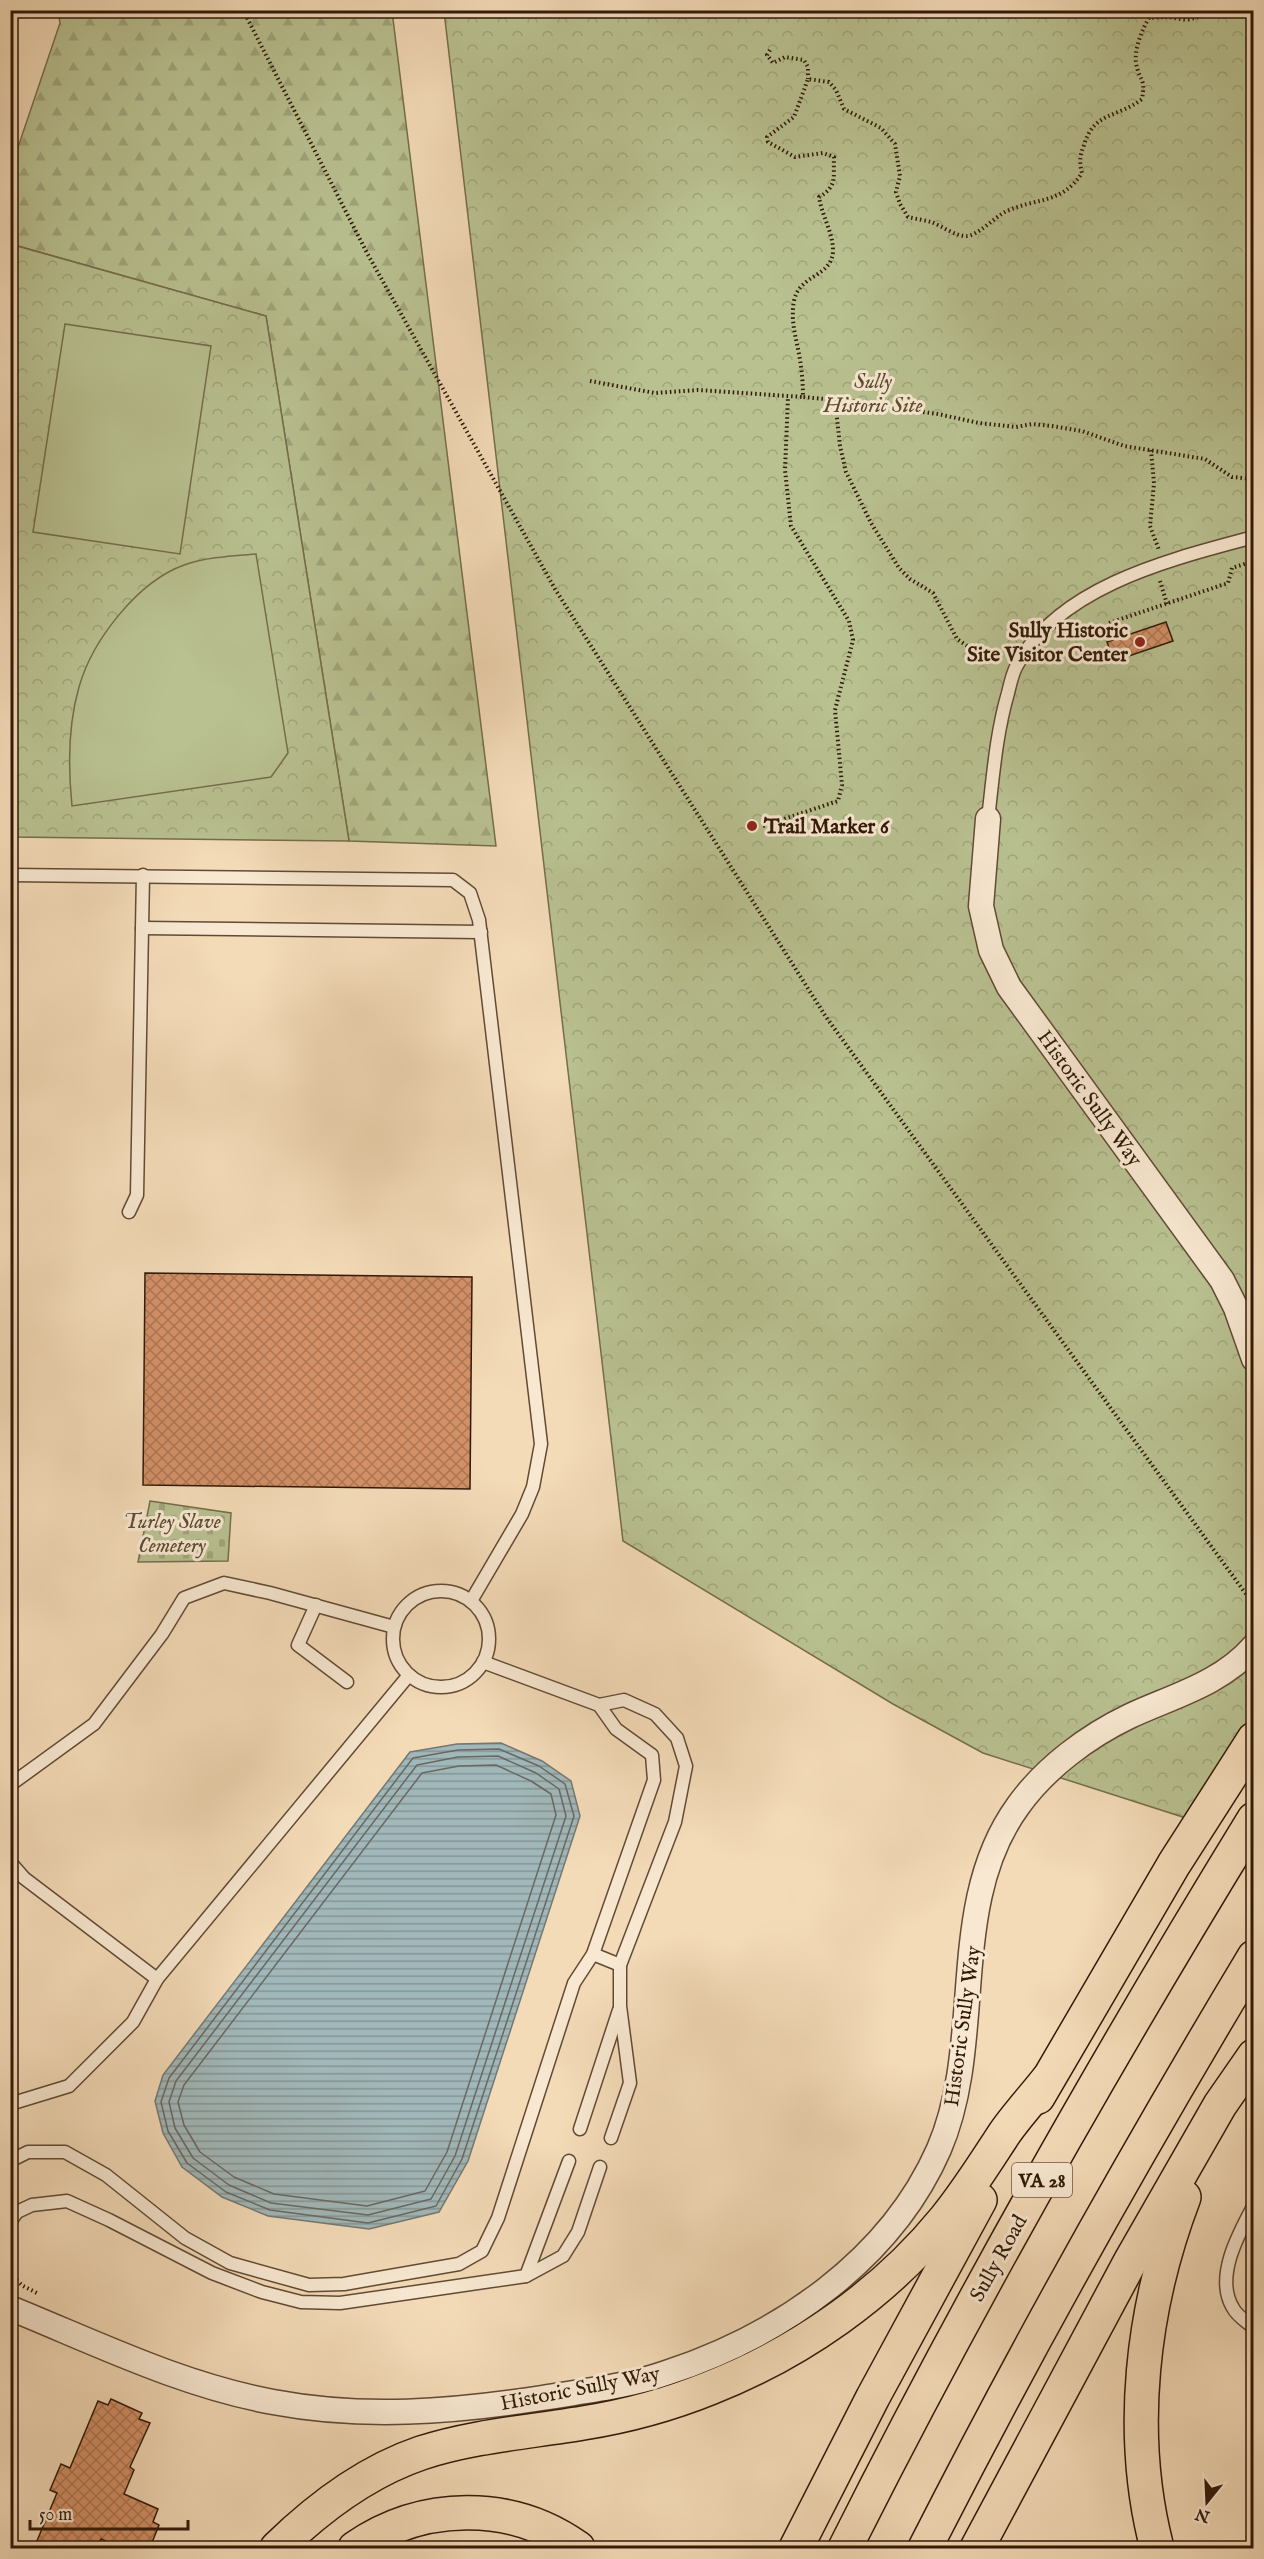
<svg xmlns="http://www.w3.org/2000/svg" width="1264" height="2559" font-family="'IM FELL English',serif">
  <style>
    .forest { fill: url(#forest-firs); stroke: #756d4c; stroke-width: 1.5 }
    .cemetery { fill: url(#cemetery-stones); stroke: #756d4c; stroke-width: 1.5 }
    .park { fill: url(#park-crowns); stroke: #756d4c; stroke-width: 1.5 }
    .garden { fill: #b9c191; stroke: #756d4c; stroke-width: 1.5 }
    .water { fill: url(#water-rules); stroke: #747873; stroke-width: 1.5 }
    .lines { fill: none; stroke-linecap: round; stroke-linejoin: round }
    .shore { stroke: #696861; stroke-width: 1.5 }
    .building { fill: url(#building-cross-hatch); stroke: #311908; stroke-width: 1.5 }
    .service-casing { stroke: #624a34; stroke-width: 15 }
    .minor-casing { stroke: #624a34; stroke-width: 27 }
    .motorway-casing { stroke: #311908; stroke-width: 36 }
    .path { stroke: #311908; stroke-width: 4; stroke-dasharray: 1.5 3; stroke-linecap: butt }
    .service { stroke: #f8e8d1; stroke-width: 12 }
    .minor { stroke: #f8e8d1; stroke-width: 24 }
    .motorway { stroke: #f4dbb8; stroke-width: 33 }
    .poi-dot { fill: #8f2418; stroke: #f8e8d1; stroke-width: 2 }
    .labels { text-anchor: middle; stroke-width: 6; stroke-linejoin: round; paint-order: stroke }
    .shield { fill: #f8e8d1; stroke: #6d5744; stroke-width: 1.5 }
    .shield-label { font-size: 20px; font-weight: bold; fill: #311908 }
    .park-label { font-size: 21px; font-style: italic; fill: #5a4b31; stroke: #f8e8d1 }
    .poi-label { font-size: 21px; font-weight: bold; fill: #311908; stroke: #f8e8d1; text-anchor: end }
    .street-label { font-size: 21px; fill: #311908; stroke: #f8e8d1 }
  </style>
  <defs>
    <pattern id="forest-firs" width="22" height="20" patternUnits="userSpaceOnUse" patternTransform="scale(1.5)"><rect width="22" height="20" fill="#b9c191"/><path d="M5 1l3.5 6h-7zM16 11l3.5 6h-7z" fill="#a0a57c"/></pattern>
    <pattern id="cemetery-stones" width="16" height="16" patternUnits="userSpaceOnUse" patternTransform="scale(1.5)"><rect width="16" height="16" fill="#b9c191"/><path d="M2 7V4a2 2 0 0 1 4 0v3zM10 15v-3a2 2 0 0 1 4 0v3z" fill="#a0a57c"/></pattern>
    <pattern id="park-crowns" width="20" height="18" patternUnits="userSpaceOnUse" patternTransform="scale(1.5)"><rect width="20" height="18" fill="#b9c191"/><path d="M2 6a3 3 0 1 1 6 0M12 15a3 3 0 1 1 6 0" fill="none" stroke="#a0a57c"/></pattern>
    <pattern id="water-rules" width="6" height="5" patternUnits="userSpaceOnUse" patternTransform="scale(1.5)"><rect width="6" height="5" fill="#a1b8ba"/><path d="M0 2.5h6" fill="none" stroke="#849595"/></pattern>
    <pattern id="building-cross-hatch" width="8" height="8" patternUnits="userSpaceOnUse" patternTransform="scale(1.5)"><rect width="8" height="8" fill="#d49168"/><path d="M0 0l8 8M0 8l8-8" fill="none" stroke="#ad7654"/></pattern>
  </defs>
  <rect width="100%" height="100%" fill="#f4dbb8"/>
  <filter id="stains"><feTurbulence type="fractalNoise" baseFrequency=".00333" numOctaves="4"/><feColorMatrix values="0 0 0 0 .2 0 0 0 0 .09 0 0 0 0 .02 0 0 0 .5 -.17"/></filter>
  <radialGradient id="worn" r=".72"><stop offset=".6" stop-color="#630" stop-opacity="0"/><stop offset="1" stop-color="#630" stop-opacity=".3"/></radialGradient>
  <!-- forest -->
  <path class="forest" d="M58,11H392L496,846L349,841L266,316L11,244V168L60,23Z"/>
  <!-- cemetery -->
  <path class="cemetery" d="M150,1501L231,1513L228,1561L138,1562Z"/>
  <!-- park -->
  <g class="park">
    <path d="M444,11H1253L1254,1714L1186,1818L983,1753L893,1704L623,1541Z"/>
    <path d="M10,244L266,316L349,841L11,837Z"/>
  </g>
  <!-- garden -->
  <g class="garden">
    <path d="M65,324L211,346L180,554L33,532Z"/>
    <path d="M256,554L288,753L271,777L72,806C68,767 68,725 79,687C92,641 137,582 184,565C207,557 231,556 256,554Z"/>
  </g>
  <!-- water -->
  <path class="water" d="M501,1743L542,1761L571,1781L580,1816L468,2161L439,2212L369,2229L268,2216L222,2197L182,2167L163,2133L155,2101L163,2075L410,1752L457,1744Z"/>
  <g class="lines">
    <!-- shore -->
    <g class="shore">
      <path d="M499,1749L539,1766L565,1784L574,1816L462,2159L436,2206L368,2223L270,2210L226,2192L187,2163L168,2131L161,2102L169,2078L413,1758L458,1750Z"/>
      <path d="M498,1756L536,1773L559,1789L566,1816L455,2156L431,2199L368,2215L271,2203L229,2185L193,2158L175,2128L169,2102L176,2081L417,1765L458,1757Z"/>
      <path d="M496,1765L531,1781L551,1794L556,1815L447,2152L425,2191L367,2206L274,2194L234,2177L200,2152L184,2125L178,2102L184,2085L422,1773L459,1766Z"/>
    </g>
  </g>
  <!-- building -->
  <g class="building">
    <path d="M1166,622L1173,641L1114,661L1107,642Z"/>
    <path d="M145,1273L472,1277L470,1489L143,1485Z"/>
    <path d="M111,2399L142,2413L139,2419L150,2423L130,2467L134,2470L124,2494L158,2509L153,2522L159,2525L151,2545L144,2543L142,2548H123L101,2539L97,2548H34L57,2493L50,2490L61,2464L70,2468L98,2401L108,2405Z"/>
  </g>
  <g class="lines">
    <defs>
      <g id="service">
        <path d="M988,819C993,777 996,734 1008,693C1010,685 1012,675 1016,667C1058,586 1172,559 1254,537"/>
        <path d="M10,875L453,880L470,893L479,920L541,1444L533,1487L522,1514L471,1601"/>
        <path d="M142,928L481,932"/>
        <path d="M129,1212L137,1195L143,875"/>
        <circle cx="441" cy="1639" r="48"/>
        <path d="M316,1605L298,1645L347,1682"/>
        <path d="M483,1662L599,1705L624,1700L655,1714L677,1738L686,1766L675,1822L620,1965V2006L630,2083L611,2138"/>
        <path d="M10,1785L94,1724L162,1634L184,1598L224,1583L270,1593L394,1627"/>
        <path d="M10,1862L24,1878L157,1979"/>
        <path d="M593,1954L620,1965"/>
        <path d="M10,2104L69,2086L133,2022L157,1979L409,1675"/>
        <path d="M580,2129L619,2010"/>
        <path d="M10,2161L28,2152H65L106,2175L185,2238L230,2263L309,2285L344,2284L459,2264L482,2251L498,2218L574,1983L593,1954L654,1780L652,1755L616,1729L599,1705"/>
        <path d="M1254,2205C1239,2233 1214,2277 1233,2308C1237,2316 1247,2322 1254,2328"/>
        <path d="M10,2222L17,2212L32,2205L67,2201L109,2220L212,2273L262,2292L301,2302L340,2303L526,2276L563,2256L578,2232L600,2167"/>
        <path d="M526,2276L569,2161"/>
      </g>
      <g id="minor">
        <path d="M988,819L981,906L991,950L1009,987L1222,1280L1236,1308L1254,1359"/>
        <path d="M10,2308C96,2343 181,2385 273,2402C363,2419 452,2412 542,2398C583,2391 626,2387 666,2373C779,2336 890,2261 939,2149C986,2040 946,1905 1018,1806C1045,1768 1088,1736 1130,1716C1173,1696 1221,1684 1254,1646"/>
      </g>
      <g id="motorway">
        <path d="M1038,2097L1174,1864L1254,1739"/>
        <path d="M277,2548C318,2508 365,2472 421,2453C473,2436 529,2432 583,2423C627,2416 668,2405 710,2388C799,2353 884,2294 945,2219C967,2192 985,2163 1004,2134C1017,2115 1034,2097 1048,2079"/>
        <path d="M355,2548C422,2502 511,2500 578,2548"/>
        <path d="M796,2548L873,2397L980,2200"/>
        <path d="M845,2548C970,2299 1108,2057 1254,1819"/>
        <path d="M925,2548C1027,2347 1138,2150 1254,1957"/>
        <path d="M977,2548L1130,2262L1220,2105L1254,2056"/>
        <path d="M1157,2548C1127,2433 1142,2307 1184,2197"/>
      </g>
    </defs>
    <!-- service casing -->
    <use href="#service" class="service-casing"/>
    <!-- minor casing -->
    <use href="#minor" class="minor-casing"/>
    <!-- motorway casing -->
    <use href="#motorway" class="motorway-casing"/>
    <!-- path -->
    <g class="path">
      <path d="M243,10L367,253L555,589L826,1017L1254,1605"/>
      <path d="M770,50L767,55L773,63L785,57L804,60L808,67V79"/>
      <path d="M590,381L655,393L698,390L803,397"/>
      <path d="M835,400L860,402L876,409L893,408L938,414L979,423L1016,427L1032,424L1052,426L1082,431L1124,446L1205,459L1232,477L1254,479"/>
      <path d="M1151,450L1154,483L1150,526L1159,550"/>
      <path d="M1160,581L1167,604"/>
      <path d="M1109,623L1228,583L1232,568L1254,561"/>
      <path d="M982,656L957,639L933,593L910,579L899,568L871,523L846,472L840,446L835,400L803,397C803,385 802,372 800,360C797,340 790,322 794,301C799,274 833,277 833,250C833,233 822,216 819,197C838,186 833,177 834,157L823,153L795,157L768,142L767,137L794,117L808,79L829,82L836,90L844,109L881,128L895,144L900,176L896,192L900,204L908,217C916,219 924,220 931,222C942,226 955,236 966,236C976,237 995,217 1005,212C1036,197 1061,205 1082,173C1079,162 1080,155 1084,145C1094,111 1118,118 1142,99C1146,77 1139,81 1136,63C1134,50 1142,29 1149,18L1168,17L1186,20L1229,10"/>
      <path d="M763,826L838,801L842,785L835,710L853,640L849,621L791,526L785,470L788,397"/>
      <path d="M10,2274L23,2286L39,2294"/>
    </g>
    <!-- service -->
    <use href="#service" class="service"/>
    <!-- minor -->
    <use href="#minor" class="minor"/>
    <!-- motorway -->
    <use href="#motorway" class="motorway"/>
  </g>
  <!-- markers -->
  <g class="poi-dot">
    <circle cx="1140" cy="642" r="6"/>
    <circle cx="752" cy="826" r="6"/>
  </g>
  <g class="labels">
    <!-- shield labels -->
    <rect class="shield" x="1012" y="2163" width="60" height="34" rx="4.5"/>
    <g class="shield-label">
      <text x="1042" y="2187">VA 28</text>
    </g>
    <!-- park labels -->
    <g class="park-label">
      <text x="873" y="388">Sully<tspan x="873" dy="24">Historic Site</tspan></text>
      <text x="172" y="1528">Turley Slave<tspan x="172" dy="24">Cemetery</tspan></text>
    </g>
    <!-- poi labels -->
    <g class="poi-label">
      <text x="1128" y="637">Sully Historic<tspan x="1128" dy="24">Site Visitor Center</tspan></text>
      <text x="764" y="833" text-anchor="start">Trail Marker 6</text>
    </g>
    <!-- street labels -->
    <g class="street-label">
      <text transform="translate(1090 1098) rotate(54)" y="7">Historic Sully Way</text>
      <text transform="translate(962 2026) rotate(-82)" y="7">Historic Sully Way</text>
      <text transform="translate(998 2258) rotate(-61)" y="7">Sully Road</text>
      <text transform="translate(580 2388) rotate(-11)" y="7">Historic Sully Way</text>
    </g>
  </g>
  <!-- margin -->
  <rect width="1264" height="2559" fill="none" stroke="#f4dbb8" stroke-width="36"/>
  <rect x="12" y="12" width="1240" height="2535" fill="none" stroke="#311908" stroke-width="3"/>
  <rect x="18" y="18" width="1228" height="2523" fill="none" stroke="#311908" stroke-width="1.5"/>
  <!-- north arrow -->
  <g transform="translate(1207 2502) rotate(198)" stroke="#f8e8d1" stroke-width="4.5" paint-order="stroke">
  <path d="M0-4.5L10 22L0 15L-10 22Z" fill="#311908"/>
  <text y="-9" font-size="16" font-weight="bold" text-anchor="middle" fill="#311908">N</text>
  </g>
  <!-- scale -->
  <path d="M30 2520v9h158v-9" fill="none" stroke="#311908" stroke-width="3"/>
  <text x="39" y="2520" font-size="18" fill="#311908" stroke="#f8e8d1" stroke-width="4.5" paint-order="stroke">50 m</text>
  <rect width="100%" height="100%" filter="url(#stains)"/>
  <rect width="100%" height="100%" fill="url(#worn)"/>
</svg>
